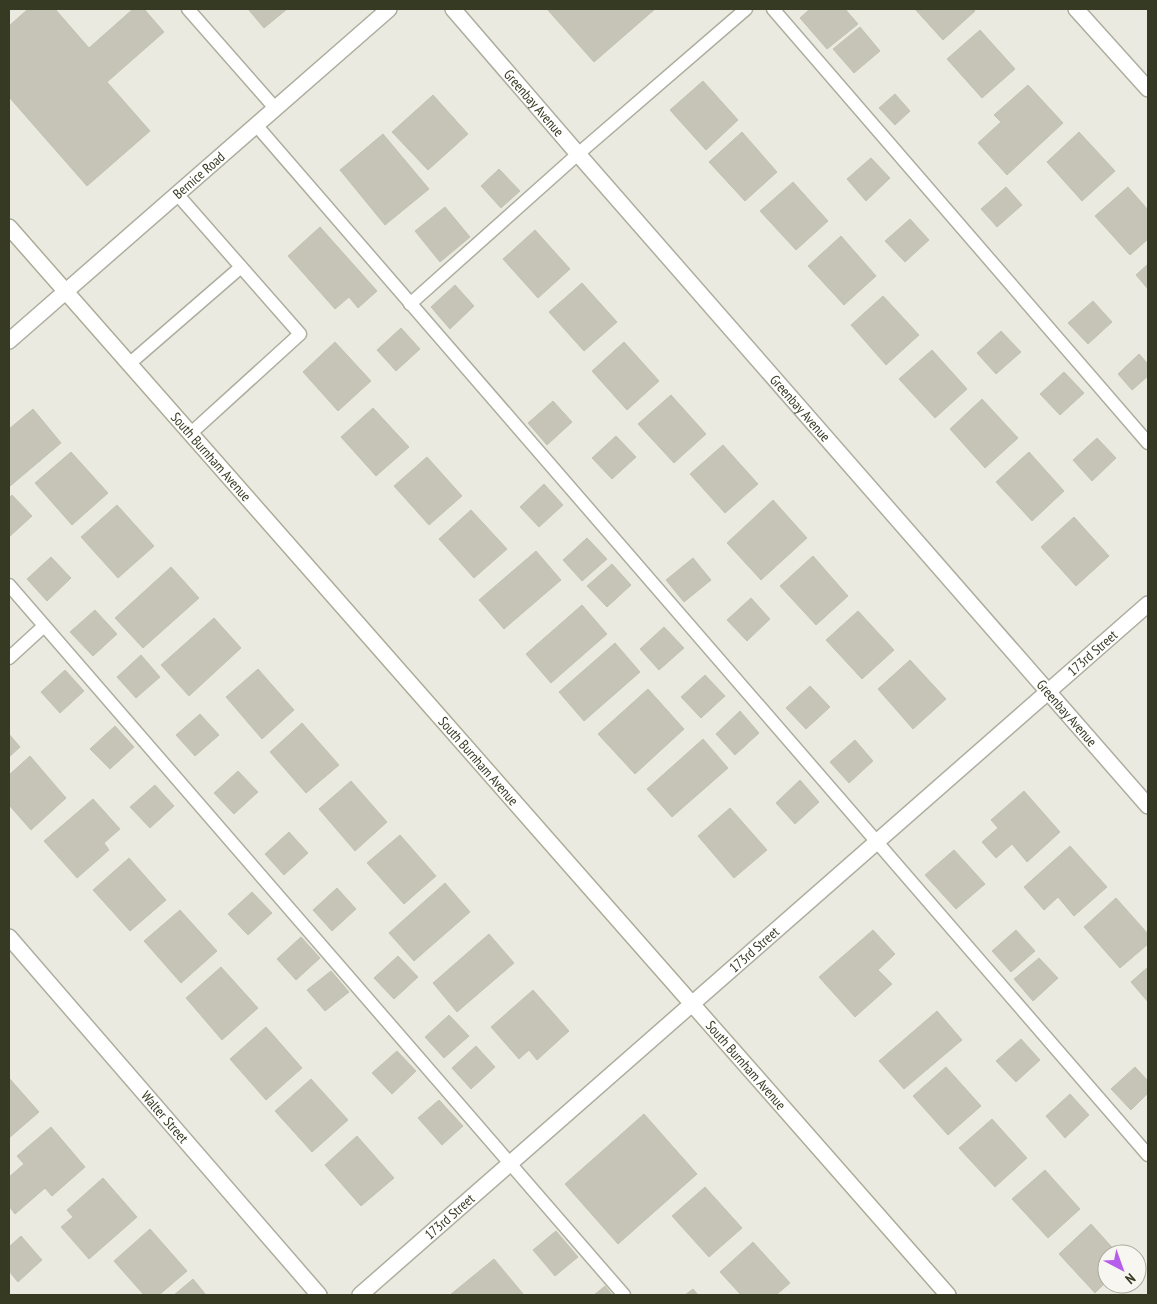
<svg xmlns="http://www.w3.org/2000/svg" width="1157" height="1304" font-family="'PT Sans Narrow',sans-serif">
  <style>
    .building { fill: #c5c4b6; stroke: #c3c3b3 }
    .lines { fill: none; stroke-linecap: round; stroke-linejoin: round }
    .service-casing { stroke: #adae9f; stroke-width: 15 }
    .minor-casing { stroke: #adae9f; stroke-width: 18 }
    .tertiary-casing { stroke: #adae9f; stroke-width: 18 }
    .secondary-casing { stroke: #acac97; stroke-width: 18 }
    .service { stroke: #fff; stroke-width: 12 }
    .minor { stroke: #fff; stroke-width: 15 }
    .tertiary { stroke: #fff; stroke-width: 15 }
    .secondary { stroke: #fff; stroke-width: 15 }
    .labels { text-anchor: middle; stroke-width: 4; stroke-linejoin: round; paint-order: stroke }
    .street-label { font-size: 14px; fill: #373a22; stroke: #f7f6f0 }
  </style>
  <rect width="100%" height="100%" fill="#eaeae0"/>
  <!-- building -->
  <g class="building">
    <path d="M28,9H55L89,48L133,9H144L164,32L107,82L150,131L87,186L9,97V26Z"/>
    <path d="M248,9H287L264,28Z"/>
    <path d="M547,9H655L594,62Z"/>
    <path d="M810,9H845L858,24L827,49L800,18Z"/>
    <path d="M915,9H973L975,11L943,40Z"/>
    <path d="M860,27L880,51L854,73L833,49Z"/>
    <path d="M980,30L1015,69L982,98L947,59Z"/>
    <path d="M703,81L738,120L706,150L670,110Z"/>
    <path d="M1028,85L1063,123L1007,175L978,143L1001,122L994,115Z"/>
    <path d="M895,94L910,111L895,125L879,108Z"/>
    <path d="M433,95L468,134L428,170L392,132Z"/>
    <path d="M742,132L777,172L745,201L709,162Z"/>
    <path d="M1079,132L1115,171L1082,201L1047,162Z"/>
    <path d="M383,134L429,189L385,225L340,170Z"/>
    <path d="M871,158L890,178L866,201L847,179Z"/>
    <path d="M499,169L520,191L501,208L481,186Z"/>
    <path d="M793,182L828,221L796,250L760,211Z"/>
    <path d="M1006,187L1022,205L997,227L981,209Z"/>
    <path d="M1128,187L1148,210V239L1130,255L1095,216Z"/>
    <path d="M445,207L470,237L440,262L415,231Z"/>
    <path d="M910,219L929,240L905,262L885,241Z"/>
    <path d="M320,227L377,291L358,308L349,297L335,309L288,256Z"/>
    <path d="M535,230L570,269L538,298L503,259Z"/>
    <path d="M841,236L876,276L844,305L808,266Z"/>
    <path d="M1148,264V289L1136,275Z"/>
    <path d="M582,283L617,322L584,351L549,312Z"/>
    <path d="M455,285L474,306L450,329L431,307Z"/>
    <path d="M883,296L919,335L886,365L851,325Z"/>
    <path d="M1093,301L1112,322L1088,344L1068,323Z"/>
    <path d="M401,328L420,349L396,371L377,350Z"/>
    <path d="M1001,331L1021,352L996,374L977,353Z"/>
    <path d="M335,342L371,381L338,411L303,372Z"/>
    <path d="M624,342L659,381L627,410L592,371Z"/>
    <path d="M932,350L967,389L935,418L899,379Z"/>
    <path d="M1139,354L1148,364V376L1132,390L1118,374Z"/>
    <path d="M1064,372L1084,393L1060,415L1040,394Z"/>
    <path d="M671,395L706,434L674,463L638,424Z"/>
    <path d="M982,399L1018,438L985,468L950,429Z"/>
    <path d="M553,401L572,422L547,445L528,423Z"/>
    <path d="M373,408L409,447L376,476L341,437Z"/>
    <path d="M33,409L61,443L9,487V429Z"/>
    <path d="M616,436L636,457L612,479L592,458Z"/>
    <path d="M1097,438L1116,458L1092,481L1073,460Z"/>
    <path d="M723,445L758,484L725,513L690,474Z"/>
    <path d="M71,452L108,493L72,525L35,483Z"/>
    <path d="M1029,452L1064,491L1032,521L996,482Z"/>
    <path d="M427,457L462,496L429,525L394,486Z"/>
    <path d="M544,484L563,505L539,527L520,507Z"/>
    <path d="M12,495L32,516L9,537V498Z"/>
    <path d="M773,500L807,538L761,580L727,543Z"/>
    <path d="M117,505L154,546L118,578L81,537Z"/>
    <path d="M471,510L507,549L474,578L439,539Z"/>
    <path d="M1074,517L1109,556L1076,586L1041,547Z"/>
    <path d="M587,538L607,559L582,581L563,560Z"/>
    <path d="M536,551L561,580L504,629L479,600Z"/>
    <path d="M813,556L848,596L816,625L780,586Z"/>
    <path d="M51,557L71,578L47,601L27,579Z"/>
    <path d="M693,558L711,580L684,602L666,580Z"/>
    <path d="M612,564L631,585L607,607L587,586Z"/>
    <path d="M171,567L199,598L143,648L115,618Z"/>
    <path d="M751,598L770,619L747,641L727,620Z"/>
    <path d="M582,605L607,634L551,683L526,654Z"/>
    <path d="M95,610L117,634L93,656L70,632Z"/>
    <path d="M858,611L894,650L862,679L826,640Z"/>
    <path d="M214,618L241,648L189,696L161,665Z"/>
    <path d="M664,627L684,648L659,670L640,649Z"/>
    <path d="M615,643L640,672L584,721L559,692Z"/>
    <path d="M141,655L160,677L136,698L117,677Z"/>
    <path d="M910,660L946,699L913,729L878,689Z"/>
    <path d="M258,669L294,710L262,739L226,697Z"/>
    <path d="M65,670L84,691L60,713L41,692Z"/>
    <path d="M705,675L725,696L701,718L681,697Z"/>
    <path d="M810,686L830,707L806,729L786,708Z"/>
    <path d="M648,689L684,729L635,774L598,734Z"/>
    <path d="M740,711L759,733L735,755L716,734Z"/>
    <path d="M200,714L219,735L195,756L176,735Z"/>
    <path d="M302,723L339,765L306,793L270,752Z"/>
    <path d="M115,726L134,747L110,769L90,749Z"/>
    <path d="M9,734L20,747L9,757Z"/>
    <path d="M703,739L728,768L672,817L647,789Z"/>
    <path d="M855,740L873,761L849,783L830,762Z"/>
    <path d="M30,756L66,798L31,830L9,805V775Z"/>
    <path d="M238,771L258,792L234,814L214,793Z"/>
    <path d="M800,780L819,802L795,824L776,803Z"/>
    <path d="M351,781L387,822L355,851L319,809Z"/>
    <path d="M155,785L174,806L150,828L130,807Z"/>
    <path d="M1024,791L1060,832L1027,862L1012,844L996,858L982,842L998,828L991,820Z"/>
    <path d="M93,799L120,829L104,843L109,850L77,878L44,841Z"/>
    <path d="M730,808L767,850L734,878L698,836Z"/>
    <path d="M289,832L308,853L284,875L265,854Z"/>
    <path d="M400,835L436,876L404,904L367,863Z"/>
    <path d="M1070,846L1107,887L1074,916L1058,897L1044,910L1024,887Z"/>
    <path d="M954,850L985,884L956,909L925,875Z"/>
    <path d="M129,858L166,900L130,931L93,890Z"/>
    <path d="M445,883L470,912L414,961L389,933Z"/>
    <path d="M337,888L356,909L332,931L313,910Z"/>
    <path d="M252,892L272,913L248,935L228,914Z"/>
    <path d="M1116,898L1148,934V944L1120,968L1084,927Z"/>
    <path d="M180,910L217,951L181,983L144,941Z"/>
    <path d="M873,930L895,954L878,970L892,984L855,1017L819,977Z"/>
    <path d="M1016,930L1035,951L1011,972L992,951Z"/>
    <path d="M489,934L514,963L457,1012L433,983Z"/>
    <path d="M301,937L320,958L296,980L277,959Z"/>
    <path d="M398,956L418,977L394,999L374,978Z"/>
    <path d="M1039,958L1058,978L1033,1001L1014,979Z"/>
    <path d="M221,967L258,1008L222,1040L186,998Z"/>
    <path d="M1148,967V1002L1131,982Z"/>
    <path d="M331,971L349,992L325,1011L307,990Z"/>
    <path d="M533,990L569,1031L537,1060L529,1050L519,1059L491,1027Z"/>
    <path d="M937,1011L962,1040L904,1089L879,1061Z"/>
    <path d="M449,1015L469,1036L444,1058L425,1037Z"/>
    <path d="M266,1027L302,1068L266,1100L230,1059Z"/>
    <path d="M1021,1039L1040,1060L1016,1082L996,1061Z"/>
    <path d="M476,1046L495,1067L471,1089L452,1068Z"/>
    <path d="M397,1051L416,1071L392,1094L372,1073Z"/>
    <path d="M946,1067L981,1106L948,1135L913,1096Z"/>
    <path d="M1135,1067L1148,1081V1093L1131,1110L1111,1089Z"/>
    <path d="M9,1078L39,1112L9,1138Z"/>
    <path d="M311,1079L348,1120L312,1152L275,1111Z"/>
    <path d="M1070,1094L1089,1115L1065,1138L1046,1116Z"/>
    <path d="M439,1100L463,1126L442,1145L418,1118Z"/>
    <path d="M644,1114L697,1174L618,1244L565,1184Z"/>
    <path d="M992,1119L1027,1158L995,1187L959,1148Z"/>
    <path d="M51,1127L85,1167L52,1196L45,1188L15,1214L9,1206V1177L24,1164L17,1156Z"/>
    <path d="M357,1136L394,1178L361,1206L325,1165Z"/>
    <path d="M1045,1170L1080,1209L1048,1238L1012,1199Z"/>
    <path d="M103,1178L137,1217L89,1259L61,1227L73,1217L67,1210Z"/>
    <path d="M705,1187L742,1228L709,1257L672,1216Z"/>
    <path d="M1091,1224L1118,1254H1107V1281L1095,1293L1059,1254Z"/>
    <path d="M150,1229L187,1271L159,1295H144L114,1261Z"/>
    <path d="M556,1231L578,1257L555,1276L533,1250Z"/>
    <path d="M21,1236L42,1260L18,1282L9,1271V1247Z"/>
    <path d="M753,1242L790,1283L776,1295H741L720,1272Z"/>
    <path d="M494,1259L524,1295H450Z"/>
    <path d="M193,1279L206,1295H174Z"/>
    <path d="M605,1286L612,1295H594Z"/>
    <path d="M693,1289L698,1295H685Z"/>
  </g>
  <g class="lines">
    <defs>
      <g id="service">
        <path d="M188,9L275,108"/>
        <path d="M773,9L1148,443"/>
        <path d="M256,125L1148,1155"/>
        <path d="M177,194L300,334L190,434"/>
        <path d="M410,304L578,154L746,9"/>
        <path d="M129,364L241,267"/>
        <path d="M9,585L624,1295"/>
        <path d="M9,658L44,626"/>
      </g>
      <g id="minor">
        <path id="s1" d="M453,9L578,154L1148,806"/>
        <path d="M1076,9L1148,89"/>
        <path id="s2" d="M9,937L319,1295"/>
        <path id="s3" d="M360,1295L1148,604"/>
      </g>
      <g id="tertiary">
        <path id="s4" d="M9,341L389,9"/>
      </g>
      <g id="secondary">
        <path id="s5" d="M9,227L948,1295"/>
      </g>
    </defs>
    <!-- service casing -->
    <use href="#service" class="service-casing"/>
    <!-- minor casing -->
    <use href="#minor" class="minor-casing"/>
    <!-- tertiary casing -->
    <use href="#tertiary" class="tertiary-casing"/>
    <!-- secondary casing -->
    <use href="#secondary" class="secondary-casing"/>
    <!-- service -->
    <use href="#service" class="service"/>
    <!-- minor -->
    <use href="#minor" class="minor"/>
    <!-- tertiary -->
    <use href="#tertiary" class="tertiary"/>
    <!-- secondary -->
    <use href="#secondary" class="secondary"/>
  </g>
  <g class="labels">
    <!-- street labels -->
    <g class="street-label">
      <text dy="5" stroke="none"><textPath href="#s1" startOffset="124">Greenbay Avenue</textPath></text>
      <text dy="5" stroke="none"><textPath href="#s4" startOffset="252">Bernice Road</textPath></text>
      <text dy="5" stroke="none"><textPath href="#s1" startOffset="529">Greenbay Avenue</textPath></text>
      <text dy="5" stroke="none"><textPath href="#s5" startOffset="306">South Burnham Avenue</textPath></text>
      <text dy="5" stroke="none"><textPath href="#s3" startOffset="974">173rd Street</textPath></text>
      <text dy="5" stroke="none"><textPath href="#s1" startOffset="934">Greenbay Avenue</textPath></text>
      <text dy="5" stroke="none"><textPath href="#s5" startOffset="711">South Burnham Avenue</textPath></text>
      <text dy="5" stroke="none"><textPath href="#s3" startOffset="524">173rd Street</textPath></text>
      <text dy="5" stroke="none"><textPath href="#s5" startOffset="1116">South Burnham Avenue</textPath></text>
      <text dy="5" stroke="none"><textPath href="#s2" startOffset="238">Walter Street</textPath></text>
      <text dy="5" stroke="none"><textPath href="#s3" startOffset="119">173rd Street</textPath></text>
    </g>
  </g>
  <!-- border -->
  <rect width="1157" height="1304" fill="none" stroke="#373a22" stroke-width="20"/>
  <!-- north arrow -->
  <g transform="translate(1122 1269) rotate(139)"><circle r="24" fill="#f7f6f0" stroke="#aaab9e"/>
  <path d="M0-4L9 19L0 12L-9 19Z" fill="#b75deb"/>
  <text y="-8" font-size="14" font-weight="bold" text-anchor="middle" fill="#373a22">N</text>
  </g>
</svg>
